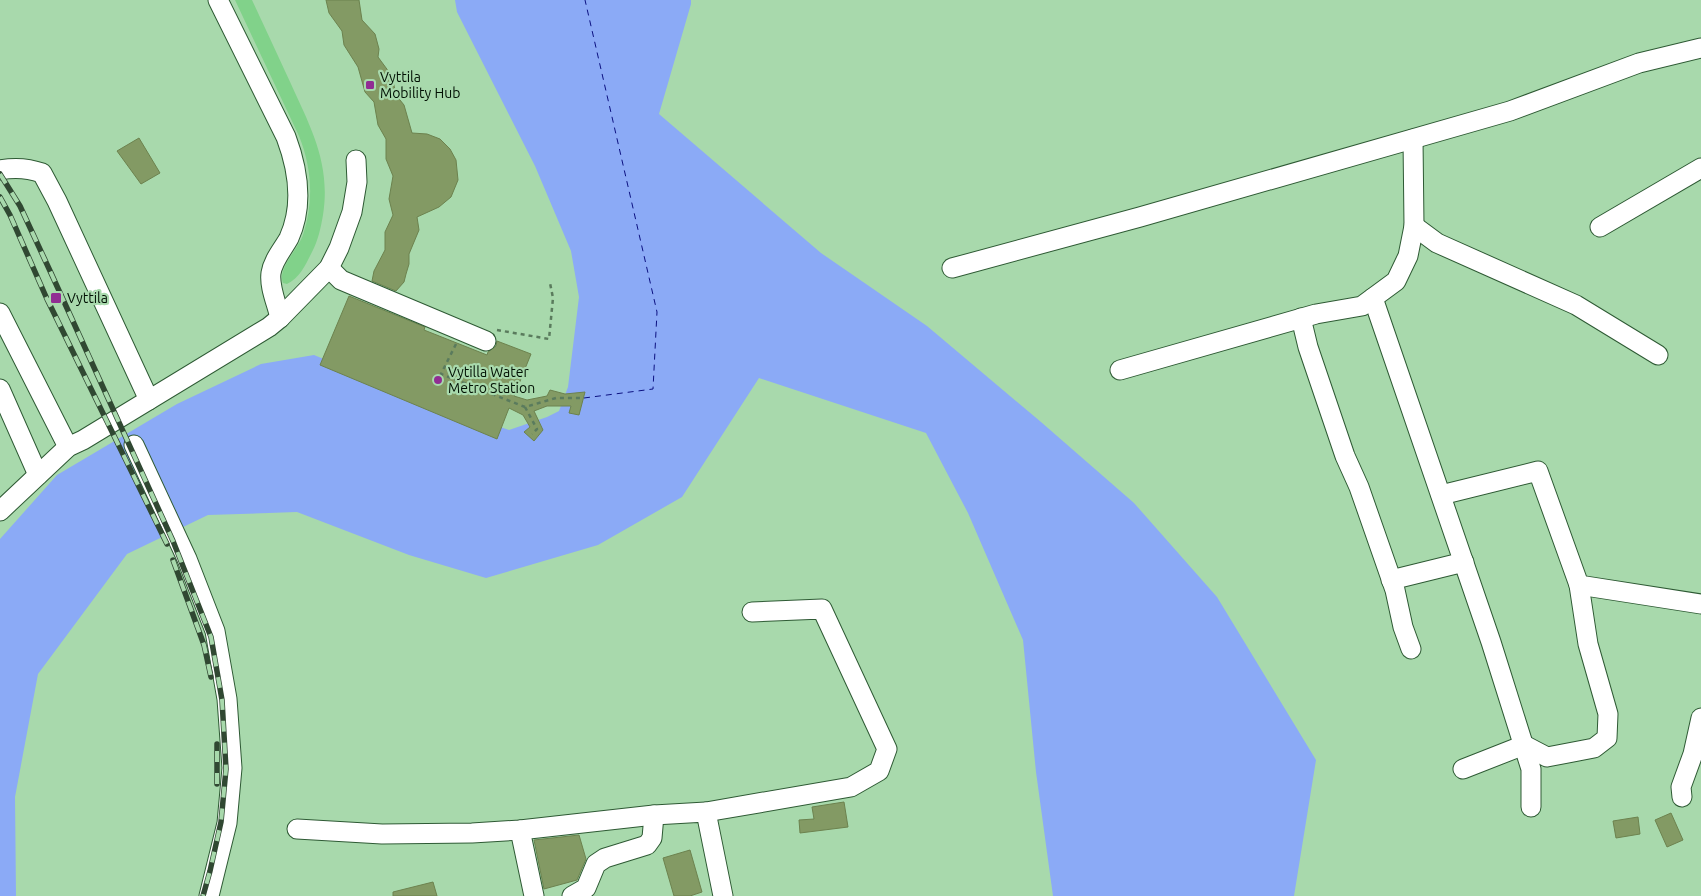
<svg xmlns="http://www.w3.org/2000/svg" width="1701" height="896" font-family="Ubuntu,sans-serif">
  <style>
    .green { fill: #81d28a }
    .water { fill: #8baaf6 }
    .lines { fill: none; stroke-linecap: round; stroke-linejoin: round }
    .ferry { stroke: #0b1181; stroke-width: 1; stroke-dasharray: 6 5; stroke-linecap: butt }
    .building { fill: #839a64; stroke: #6c824e }
    .minor-casing { stroke: #2e5a34; stroke-width: 21 }
    .path { stroke: #5a7b5d; stroke-width: 2.5; stroke-dasharray: 4 4; stroke-linecap: butt }
    .minor { stroke: #fff; stroke-width: 19 }
    .rail-casing { stroke: #304832; stroke-width: 5.5 }
    .rail { stroke: #a8d9ac; stroke-width: 4; stroke-dasharray: 11; stroke-linecap: butt }
    .poi-dot { fill: #912d93; stroke: #a8d9ac; stroke-width: 2 }
    .labels { text-anchor: middle; stroke-width: 4.5; stroke-linejoin: round; paint-order: stroke }
    .poi-label { font-size: 14px; fill: #011003; stroke: #a8d9ac; text-anchor: start }
  </style>
  <rect width="100%" height="100%" fill="#a8d9ac"/>
  <!-- green -->
  <path class="green" d="M235,0H252C265,28 278,56 291,84C311,128 331,164 323,215C321,227 318,241 312,252C306,264 300,278 287,284L283,283C277,269 298,249 303,235C314,202 312,168 299,136Z"/>
  <!-- water -->
  <path class="water" d="M455,0H691V4L659,114L821,253L927,326L1041,422L1134,503L1217,597L1316,760L1294,896H1053L1036,772L1023,640L968,513L926,433L759,378L682,497L598,545L486,578L409,555L297,512L208,515L127,554L38,674L15,797L16,896H0V539L57,475L177,404L261,364L314,355L429,402L509,430L547,417L559,411L568,387L579,297L571,251L535,166L457,12Z"/>
  <g class="lines">
    <!-- ferry -->
    <path class="ferry" d="M584,398L653,389L657,312L585,0"/>
  </g>
  <!-- building -->
  <g class="building">
    <path d="M326,0H359L362,20L375,34L379,49L378,57L392,76L396,95L404,105L412,133L427,134L440,139L450,149L456,160L458,180L451,197L439,207L417,217L419,230L409,254V264L406,274L404,282L396,291L372,281L374,271L385,250V232L393,215L389,199L393,176L386,159V139L378,125L374,102L365,92L358,67L344,45L342,31L329,13Z"/>
    <path d="M139,138L160,173L141,184L117,151Z"/>
    <path d="M349,296L425,327L424,330L487,355L488,352L496,346L497,341L531,354L514,396L527,400L547,396L550,390L565,394L585,392L579,415L569,413L571,406H547L534,411L543,430L534,441L524,432L530,427L523,415L509,408L497,439L320,365Z"/>
    <path d="M844,802L848,827L800,833L799,820L814,819L812,807Z"/>
    <path d="M1671,813L1683,840L1667,847L1655,820Z"/>
    <path d="M1638,817L1640,834L1616,838L1613,821Z"/>
    <path d="M579,835L586,859L577,880L544,889L534,840Z"/>
    <path d="M690,850L702,892L690,896H674L663,858Z"/>
    <path d="M433,882L437,896H393V892Z"/>
  </g>
  <g class="lines">
    <defs>
      <g id="minor">
        <path d="M218,0L286,137C298,169 304,205 289,238C283,249 273,260 271,273C269,287 277,304 280,318"/>
        <path d="M0,170C15,167 28,168 42,173L57,201L149,400"/>
        <path d="M1414,226L1437,243L1576,305L1658,355"/>
        <path d="M1600,227L1701,168"/>
        <path d="M329,268L341,280L486,341"/>
        <path d="M952,268L1140,217L1510,111L1639,63L1701,48"/>
        <path d="M1373,298L1491,642L1531,769V807"/>
        <path d="M0,313L68,447"/>
        <path d="M1301,318L1308,347L1345,456L1359,487L1395,590L1403,627L1411,649"/>
        <path d="M1120,370L1316,314L1362,306L1396,281L1408,256L1414,226L1413,139"/>
        <path d="M0,389L38,475"/>
        <path d="M134,445L187,559L215,631L227,699L232,768L227,823L209,896"/>
        <path d="M1441,495L1538,471L1579,585L1701,604"/>
        <path d="M0,511L68,447L83,440L269,327L280,318L329,268L339,248L352,212L357,182L356,160"/>
        <path d="M1391,580L1464,562"/>
        <path d="M1463,769L1524,745L1547,757L1594,748L1607,738L1608,714L1588,644L1579,585"/>
        <path d="M1682,797L1681,787L1693,754L1701,718"/>
        <path d="M706,812L851,787L879,771L887,749L822,609L752,612"/>
        <path d="M297,829L382,834L472,833L520,830L654,815L706,812L723,896"/>
        <path d="M520,830L534,896"/>
        <path d="M572,896L586,888L596,864L605,858L647,845L652,838L654,815"/>
      </g>
    </defs>
    <!-- minor casing -->
    <use href="#minor" class="minor-casing"/>
    <!-- path -->
    <g class="path">
      <path d="M497,330L549,339L553,298L550,283"/>
      <path d="M456,344L441,374L525,407L556,398H584"/>
      <path d="M525,407L537,429L532,434"/>
    </g>
    <!-- minor -->
    <use href="#minor" class="minor"/>
    <defs>
      <g id="rail">
        <path d="M0,174L20,206L51,273L173,541L211,637L222,700L226,769L221,822L210,871L203,896"/>
        <path d="M0,197L10,215L47,299L167,544"/>
        <path d="M173,560L204,645L211,677"/>
        <path d="M217,784V744"/>
      </g>
    </defs>
    <!-- rail casing -->
    <use href="#rail" class="rail-casing"/>
    <!-- rail -->
    <use href="#rail" class="rail"/>
  </g>
  <!-- markers -->
  <g class="poi-dot">
    <rect x="365" y="80" width="10" height="10" rx="2.5"/>
    <rect x="50" y="292" width="12" height="12" rx="2.5"/>
    <circle cx="438" cy="380" r="5"/>
  </g>
  <g class="labels">
    <!-- poi labels -->
    <g class="poi-label">
      <text x="380" y="82">Vyttila<tspan x="380" dy="16">Mobility Hub</tspan></text>
      <text x="67" y="303">Vyttila</text>
      <text x="448" y="377">Vytilla Water<tspan x="448" dy="16">Metro Station</tspan></text>
    </g>
  </g>
</svg>
